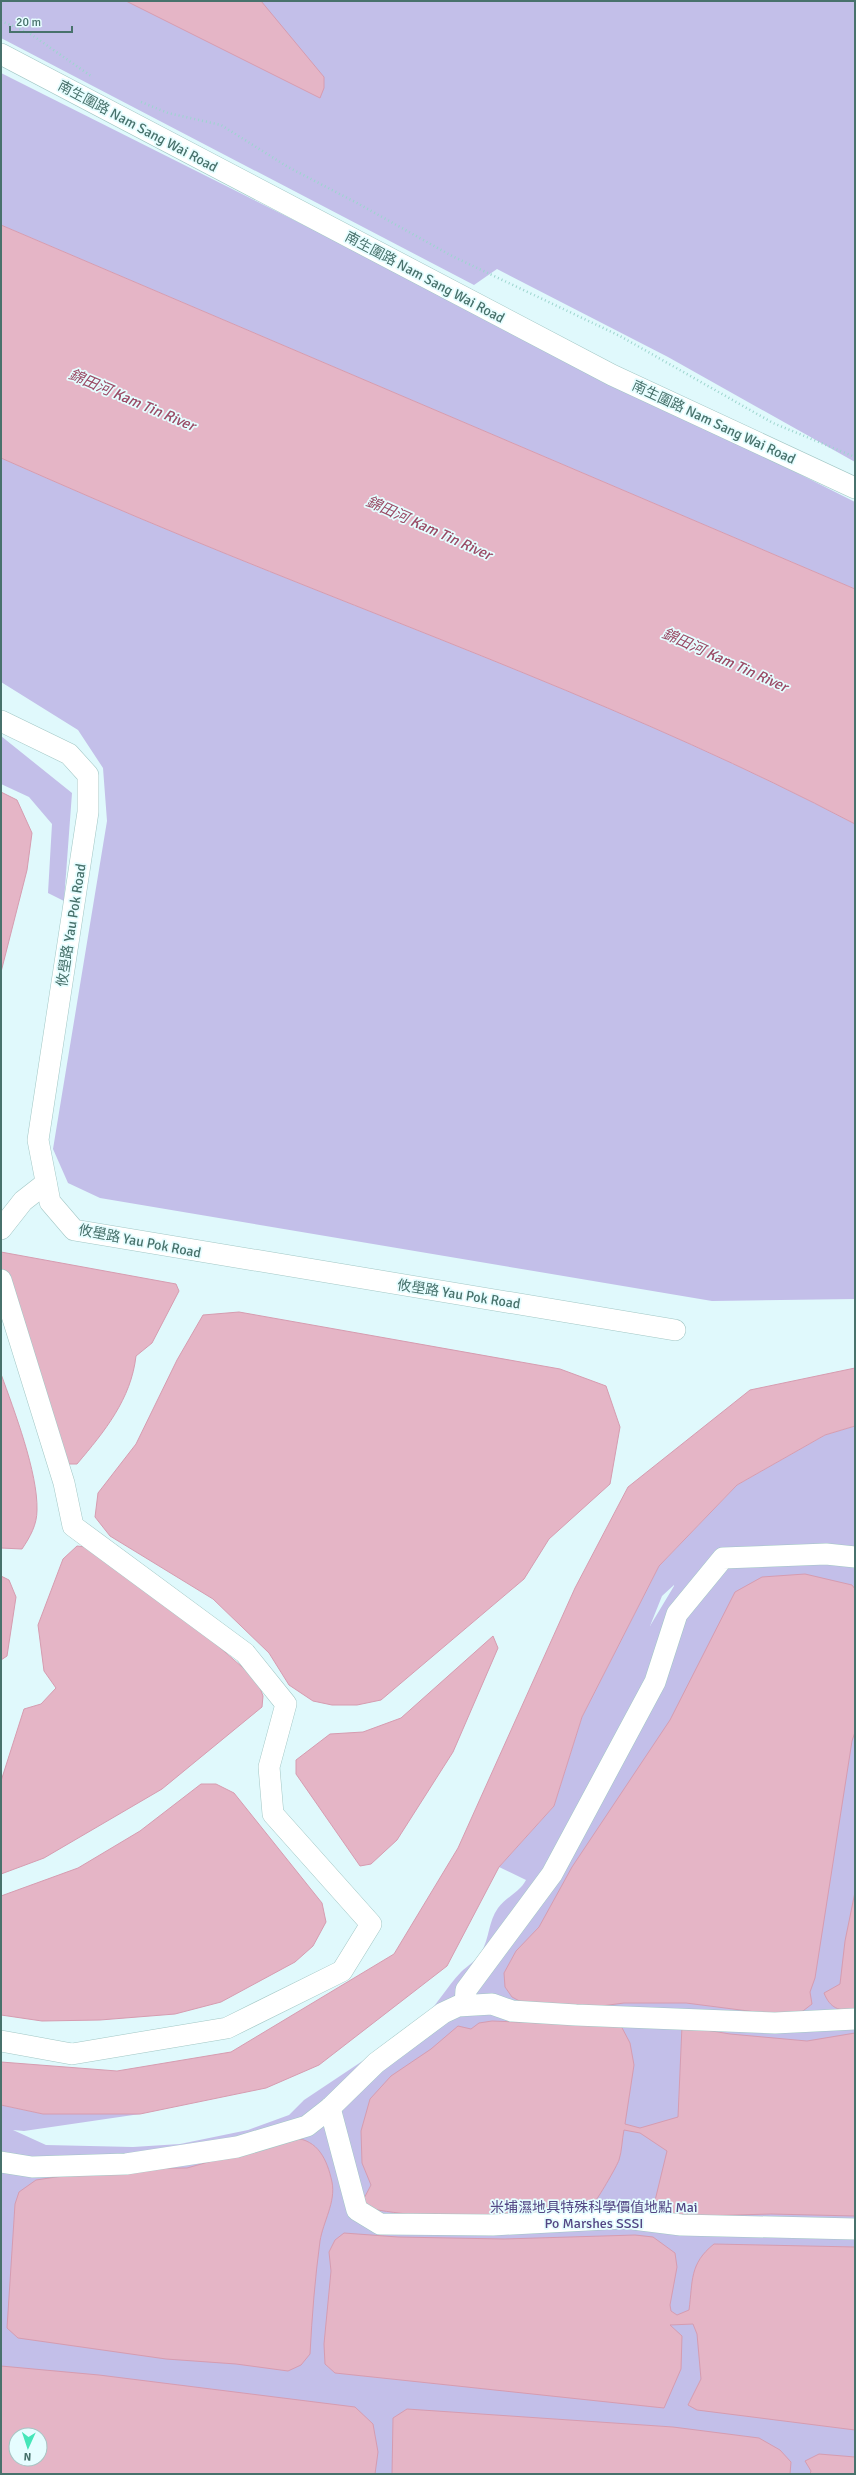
<svg xmlns="http://www.w3.org/2000/svg" width="856" height="2475" font-family="Signika,'Noto Sans TC',sans-serif">
  <style>
    .green { fill: #c3bfe9; fill-rule: evenodd }
    .water { fill: #e5b5c6; stroke: #d69cb0; fill-rule: evenodd }
    .lines { fill: none; stroke-linecap: round; stroke-linejoin: round }
    .minor-casing { stroke: #a2c7c5; stroke-width: 22 }
    .path { stroke: #9cd5ce; stroke-width: 2.5; stroke-dasharray: 1 3; stroke-linecap: butt }
    .minor { stroke: #fff; stroke-width: 21 }
    .labels { text-anchor: middle; stroke-width: 3.5; stroke-linejoin: round; paint-order: stroke }
    .street-label { font-size: 14px; fill: #48726c; stroke: #e6fdff }
    .park-label { font-size: 14px; fill: #524583; stroke: #e6fdff }
    .water-label { font-size: 15px; font-style: italic; fill: #9a4b66; stroke: #e6fdff }
  </style>
  <rect width="100%" height="100%" fill="#e0f9fc"/>
  <!-- green -->
  <g class="green">
    <path d="M1,1H855V462L668,357L497,269L474,285L1,38Z"/>
    <path d="M1,73L855,502V589L1,225Z"/>
    <path d="M1,458C62,485 124,512 185,537C410,630 640,711 855,824V1299L712,1301L100,1198L68,1183L53,1149L107,821L103,768L78,730L1,682Z"/>
    <path d="M1,736L72,793L64,901L48,893L52,824L29,797L1,784Z"/>
    <path d="M855,1426V2474H1V2105L43,2114H140L24,2131L13,2130L46,2145L133,2147L180,2144L248,2130L289,2115L304,2100L421,2022C436,2006 446,1988 461,1972C467,1966 476,1961 481,1953C490,1937 488,1922 498,1908C506,1897 519,1893 526,1880L499,1867L554,1806L582,1717L659,1566L737,1485L825,1435ZM674,1585V1586L650,1626L662,1596ZM16,2435H40V2459H16Z"/>
  </g>
  <!-- water -->
  <g class="water">
    <path d="M126,1H261L324,77V88L320,98Z"/>
    <path d="M1,225L855,589V824C640,711 410,630 185,537C124,512 62,485 1,458Z"/>
    <path d="M1,792L17,800L32,833L27,870L1,972Z"/>
    <path d="M1,1252L176,1284L179,1291L152,1343L136,1356C131,1399 105,1431 77,1464H61L1,1287Z"/>
    <path d="M239,1312L560,1369L606,1386L620,1427L610,1484L549,1539L524,1579L381,1700L357,1705H332L313,1701L289,1685L269,1653L213,1599L110,1536L95,1517L98,1493L136,1444L177,1360L203,1315Z"/>
    <path d="M855,1368V1426L825,1435L737,1485L659,1566L582,1717L554,1806L499,1867L447,1966L319,2065L266,2088L140,2114H43L1,2105V2062L117,2071L231,2052L394,1954L458,1848L575,1588L628,1487L750,1390Z"/>
    <path d="M1,1374C14,1410 38,1473 37,1510C37,1525 30,1537 22,1549L1,1548Z"/>
    <path d="M77,1546L86,1547L202,1632L257,1680L263,1696L262,1707L162,1789L44,1858L1,1874V1781L24,1709L41,1704L56,1688L44,1671L38,1625L63,1559Z"/>
    <path d="M805,1574L852,1585L855,1589V1732L852,1741L815,1978L810,1992L812,2004L795,2017L686,2003H624L564,2011L529,2006L512,1997L505,1987L504,1973L516,1951L539,1927L572,1867L670,1720L735,1592L762,1577Z"/>
    <path d="M1,1576L9,1580L16,1597L7,1656L1,1660Z"/>
    <path d="M493,1636L498,1648L453,1752L397,1840L371,1864L360,1866L296,1774V1760L330,1734L363,1732L401,1718Z"/>
    <path d="M201,1784H216L234,1793L322,1903L326,1922L313,1946L295,1962L221,2002L175,2014L100,2020L42,2021L1,2015V1896L78,1868L140,1831Z"/>
    <path d="M855,1892V2009C839,2012 830,2008 824,1993L840,1984L845,1941Z"/>
    <path d="M492,2021L567,2024L619,2022L630,2043L634,2065L625,2124L640,2128L678,2117L682,2026L730,2034L807,2041L855,2033V2216L771,2214L665,2217L652,2213L667,2151L640,2133L624,2130C622,2139 622,2151 619,2160C617,2166 600,2195 596,2200C569,2229 398,2218 360,2206L371,2185L362,2163L361,2131L370,2099L391,2076L431,2049L458,2026L471,2029L479,2023Z"/>
    <path d="M294,2138C318,2140 327,2159 332,2182C336,2202 323,2222 320,2241C315,2278 312,2316 310,2354L301,2365L288,2371L236,2364L166,2359L18,2338L7,2328L15,2204L19,2192L36,2180L109,2169L187,2168Z"/>
    <path d="M344,2233L398,2237L504,2239L635,2235L653,2237L675,2253L677,2267L670,2305L671,2311L677,2315L689,2310C693,2281 689,2264 714,2244L855,2247V2430L697,2410L688,2405L701,2379L697,2334L693,2324L670,2325L682,2336L681,2369L664,2408L335,2373L325,2364L324,2344L331,2271L329,2252L335,2240Z"/>
    <path d="M1,2366L99,2375L355,2407L373,2424L378,2452L375,2474H1ZM16,2435H40V2459H16Z"/>
    <path d="M407,2409L673,2427L759,2438L780,2450L791,2462L790,2474H392L393,2418Z"/>
    <path d="M819,2454L855,2457V2474H810L811,2471L805,2461Z"/>
  </g>
  <g class="lines">
    <defs>
      <g id="minor">
        <path d="M1,54L612,375L855,488"/>
        <path d="M1,721L69,754L88,775V812L38,1140L50,1202L74,1230L675,1330"/>
        <path d="M1,1229L23,1201L46,1183"/>
        <path d="M1,1280L64,1483L73,1526L245,1653L286,1704L269,1767L273,1814L371,1924L342,1971L227,2028L72,2054L1,2041"/>
        <path d="M465,2005L466,1990L552,1874L655,1682L677,1614L723,1558L826,1554L855,1557"/>
        <path d="M330,2108L357,2210L380,2224L493,2225L625,2218L681,2225L855,2229"/>
        <path d="M1,2162L32,2167L126,2164L237,2147L307,2126L330,2108L376,2063L443,2013L458,2006L492,2004L512,2011L576,2015L775,2023L855,2019"/>
      </g>
    </defs>
    <!-- minor casing -->
    <use href="#minor" class="minor-casing"/>
    <!-- path -->
    <g class="path">
      <path d="M1,21L29,33L91,76"/>
      <path d="M141,102L168,113L221,125L288,167L357,203L452,256L620,336L773,423L855,457"/>
    </g>
    <!-- minor -->
    <use href="#minor" class="minor"/>
  </g>
  <g class="labels">
    <!-- street labels -->
    <g class="street-label">
      <text transform="translate(138 126) rotate(28)" y="5">南生圍路 Nam Sang Wai Road</text>
      <text transform="translate(425 277) rotate(28)" y="5">南生圍路 Nam Sang Wai Road</text>
      <text transform="translate(714 422) rotate(25)" y="5">南生圍路 Nam Sang Wai Road</text>
      <text transform="translate(71 925) rotate(-81)" y="5">攸壆路 Yau Pok Road</text>
      <text transform="translate(140 1241) rotate(11)" y="5">攸壆路 Yau Pok Road</text>
      <text transform="translate(459 1294) rotate(9)" y="5">攸壆路 Yau Pok Road</text>
    </g>
    <!-- park labels -->
    <g class="park-label">
      <text x="594" y="2212">米埔濕地具特殊科學價值地點 Mai<tspan x="594" dy="16">Po Marshes SSSI</tspan></text>
    </g>
    <!-- water labels -->
    <g class="water-label">
      <text transform="translate(132 400) rotate(23)" y="5">錦田河 Kam Tin River</text>
      <text transform="translate(429 528) rotate(24)" y="5">錦田河 Kam Tin River</text>
      <text transform="translate(725 660) rotate(24)" y="5">錦田河 Kam Tin River</text>
    </g>
  </g>
  <!-- border -->
  <rect width="856" height="2475" fill="none" stroke="#48726c" stroke-width="4"/>
  <!-- north arrow -->
  <g transform="translate(28 2447) rotate(183)"><circle r="19" fill="#e6fdff" stroke="#a7c5c4"/>
  <path d="M0-3L7 15L0 10L-7 15Z" fill="#45e6b8"/>
  <text y="-6" font-size="11" font-weight="bold" text-anchor="middle" fill="#48726c">N</text>
  </g>
  <!-- scale -->
  <path d="M10 26v6h62v-6" fill="none" stroke="#48726c" stroke-width="2"/>
  <text x="16" y="26" font-size="12" fill="#48726c" stroke="#e6fdff" stroke-width="3" paint-order="stroke">20 m</text>
</svg>
